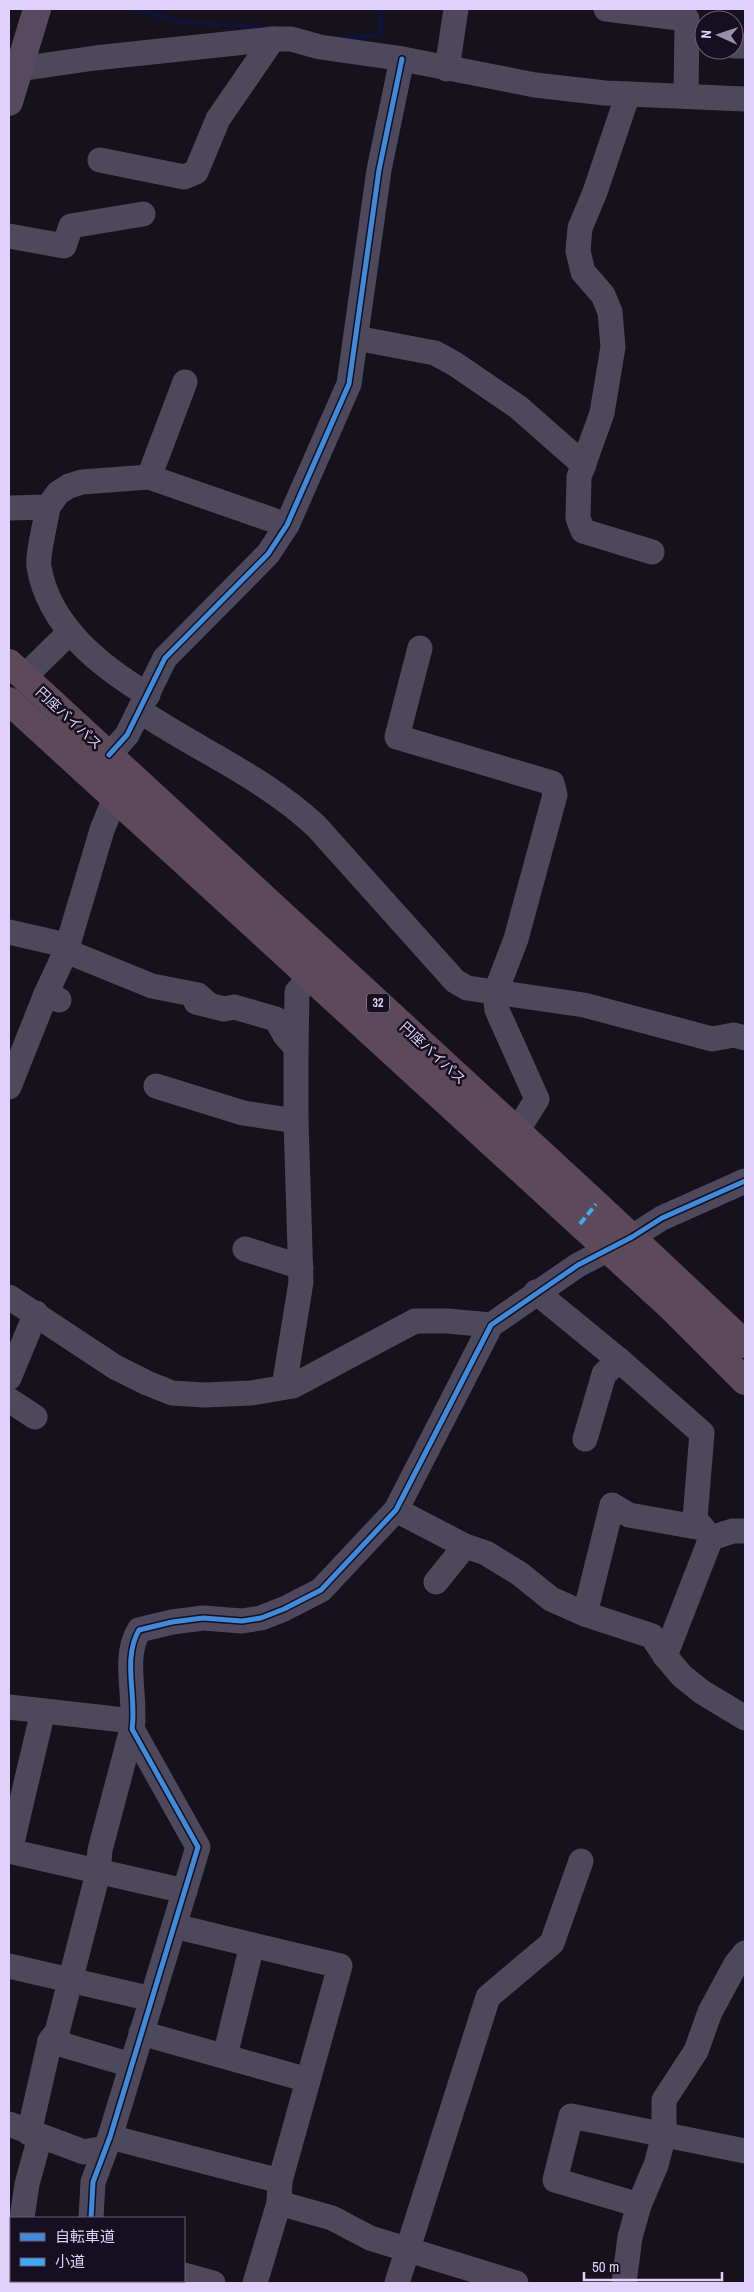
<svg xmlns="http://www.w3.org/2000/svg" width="754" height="2292" font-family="'Archivo Narrow','Noto Sans JP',sans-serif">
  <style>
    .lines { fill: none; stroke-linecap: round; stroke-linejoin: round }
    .stream { stroke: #0f1435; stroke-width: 5.5 }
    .minor { stroke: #4d485b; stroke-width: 25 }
    .major { stroke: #574960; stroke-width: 28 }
    .highway { stroke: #5d4959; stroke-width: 28 }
    .quiet { stroke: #3fa9f5; stroke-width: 4; stroke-dasharray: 8 4; stroke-linecap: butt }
    .cycleway-casing { stroke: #150f1f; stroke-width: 8 }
    .cycleway { stroke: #408adc; stroke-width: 5 }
    .labels { text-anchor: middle; stroke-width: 5; stroke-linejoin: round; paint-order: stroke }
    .shield { fill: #150f1f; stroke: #a297b8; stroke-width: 1 }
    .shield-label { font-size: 12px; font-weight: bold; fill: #dfd1fa }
    .street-label { font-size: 14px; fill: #dfd1fa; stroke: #150f1f }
  </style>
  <rect width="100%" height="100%" fill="#16121c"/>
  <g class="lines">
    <!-- stream -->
    <g class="stream">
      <path d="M133,9L182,22L269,28"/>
      <path d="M341,39L381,35V9"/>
    </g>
    <!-- minor -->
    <g class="minor">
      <path d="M606,9L687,19L686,96"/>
      <path d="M734,46H745"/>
      <path d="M19,69L95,58L273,39H291L320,47L397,58L535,85L605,93L745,99"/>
      <path d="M447,69L456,9"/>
      <path d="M628,94L595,192L580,228L578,251L583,272L603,295L610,312L613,347L602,413L579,477L578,518L583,531L652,552"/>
      <path d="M100,160L184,177L196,172L218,119L273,39"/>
      <path d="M9,236L64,246L71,226L143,214"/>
      <path d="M356,338L435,353L455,364L518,407L584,465"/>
      <path d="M149,477L185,382"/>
      <path d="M48,507C46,521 37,555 39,567C49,626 100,666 148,695"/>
      <path d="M9,508L48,507L58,493L69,486L82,482L149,477L287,525"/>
      <path d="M420,648L397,737L552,783L555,795L516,939L495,994L497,1010L537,1099L517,1131"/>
      <path d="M24,677L70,632"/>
      <path d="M140,711C200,751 262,776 316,826L455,981L467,988L584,1005L712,1039L734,1035L745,1038"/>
      <path d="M109,755L127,735L165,658L268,554L287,525L349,384L379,170L402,59"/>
      <path d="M9,932L57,943L66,951L152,986L198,995L209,1005"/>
      <path d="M46,994L66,951L102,830L115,798"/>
      <path d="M196,1002L224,1009L234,1007L276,1019L285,1035L296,1048V1121L301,1282L284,1387"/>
      <path d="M296,1048L297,992L310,977"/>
      <path d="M156,1086L243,1113L296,1121"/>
      <path d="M9,1087L46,994L59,1000"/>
      <path d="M245,1249L301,1267"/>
      <path d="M536,1292L619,1360L702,1433L695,1519L711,1538L665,1656"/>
      <path d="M9,1297L115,1367L147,1383L172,1393L205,1395L251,1393L293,1386L415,1321H447L491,1325"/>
      <path d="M9,1378L36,1313"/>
      <path d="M9,1400L35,1417"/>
      <path d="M585,1439L604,1374L619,1360"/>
      <path d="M396,1510L465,1546L486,1553L520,1574L551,1599L585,1614L652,1636L665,1656L682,1676L702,1692L745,1718"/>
      <path d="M711,1538L733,1531H745"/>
      <path d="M436,1582L465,1546"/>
      <path d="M585,1614L612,1505L629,1515L702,1528"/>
      <path d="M9,1707L133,1721"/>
      <path d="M9,1851L185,1891"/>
      <path d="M10,1851L43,1711"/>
      <path d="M174,1926L340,1966L280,2181L279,2203L255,2283"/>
      <path d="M9,1966L152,1999"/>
      <path d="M141,2033L308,2080"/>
      <path d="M50,2041L131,2065"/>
      <path d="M225,2056L252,1945"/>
      <path d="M9,2124L84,2152L105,2148"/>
      <path d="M29,2133L50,2041L57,2032L98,1873L100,1850L132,1729"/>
      <path d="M110,2137L280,2181"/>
      <path d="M279,2203L332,2218L370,2238L516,2283"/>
      <path d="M639,2205L555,2180L571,2116L745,2151"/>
      <path d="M22,2218L27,2184L40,2137"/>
      <path d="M91,2218L93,2182L110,2137L198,1847L132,1729C137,1697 122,1659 139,1630L172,1622L203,1618L242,1621L261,1618L284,1609L321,1590L396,1510L491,1325L578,1265L632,1237L662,1218L745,1181"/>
      <path d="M184,2275L213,2283"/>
      <path d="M12,2283V2281"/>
      <path d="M89,2283V2281"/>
      <path d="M397,2283L488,1997L552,1943L581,1861"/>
      <path d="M624,2283L630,2237L639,2205L656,2165L664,2135V2100L696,2051L710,2012L736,1964L745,1953"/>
    </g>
    <!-- major -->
    <path class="major" d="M9,102L37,9"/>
    <!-- highway -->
    <g class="highway">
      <path d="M9,663L596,1204L745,1344"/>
      <path d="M9,701L672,1308L745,1381"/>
    </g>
    <!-- quiet -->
    <path class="quiet" d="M580,1224L596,1204"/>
    <defs>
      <g id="cycleway">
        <path d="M109,755L127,735L165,658L268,554L287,525L349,384L379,170L402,59"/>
        <path d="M91,2218L93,2182L110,2137L198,1847L132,1729C137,1697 122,1659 139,1630L172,1622L203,1618L242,1621L261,1618L284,1609L321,1590L396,1510L491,1325L578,1265L632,1237L662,1218L745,1181"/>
      </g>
    </defs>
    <!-- cycleway casing -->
    <use href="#cycleway" class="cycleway-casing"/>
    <!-- cycleway -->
    <use href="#cycleway" class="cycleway"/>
  </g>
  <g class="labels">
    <!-- shield labels -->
    <rect class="shield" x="367" y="993.5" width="22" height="19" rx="4"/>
    <g class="shield-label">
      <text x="378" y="1007">32</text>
    </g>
    <!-- street labels -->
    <g class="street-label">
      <text transform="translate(69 718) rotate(43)" y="5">円座バイパス</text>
      <text transform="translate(433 1053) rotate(43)" y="5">円座バイパス</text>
    </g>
  </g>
  <!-- border -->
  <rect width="754" height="2292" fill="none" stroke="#dfd1fa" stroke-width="20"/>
  <!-- legend -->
  <rect x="10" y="2217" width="175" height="65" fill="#150f1f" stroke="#665d77"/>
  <rect x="20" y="2233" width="25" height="8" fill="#408adc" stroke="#665d77"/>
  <text x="55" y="2242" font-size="15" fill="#dfd1fa">自転車道</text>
  <rect x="20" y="2258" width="25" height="8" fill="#3fa9f5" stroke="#665d77"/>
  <text x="55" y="2267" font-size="15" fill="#dfd1fa">小道</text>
  <!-- north arrow -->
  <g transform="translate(719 35) rotate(273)"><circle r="24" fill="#150f1f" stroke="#665d77"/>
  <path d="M0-4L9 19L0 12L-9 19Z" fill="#998eac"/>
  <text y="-8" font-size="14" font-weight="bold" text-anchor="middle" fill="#dfd1fa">N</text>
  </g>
  <!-- scale -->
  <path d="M584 2272v8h138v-8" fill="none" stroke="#dfd1fa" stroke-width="2.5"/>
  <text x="592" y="2272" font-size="15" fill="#dfd1fa" stroke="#150f1f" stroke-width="4" paint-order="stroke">50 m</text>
</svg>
